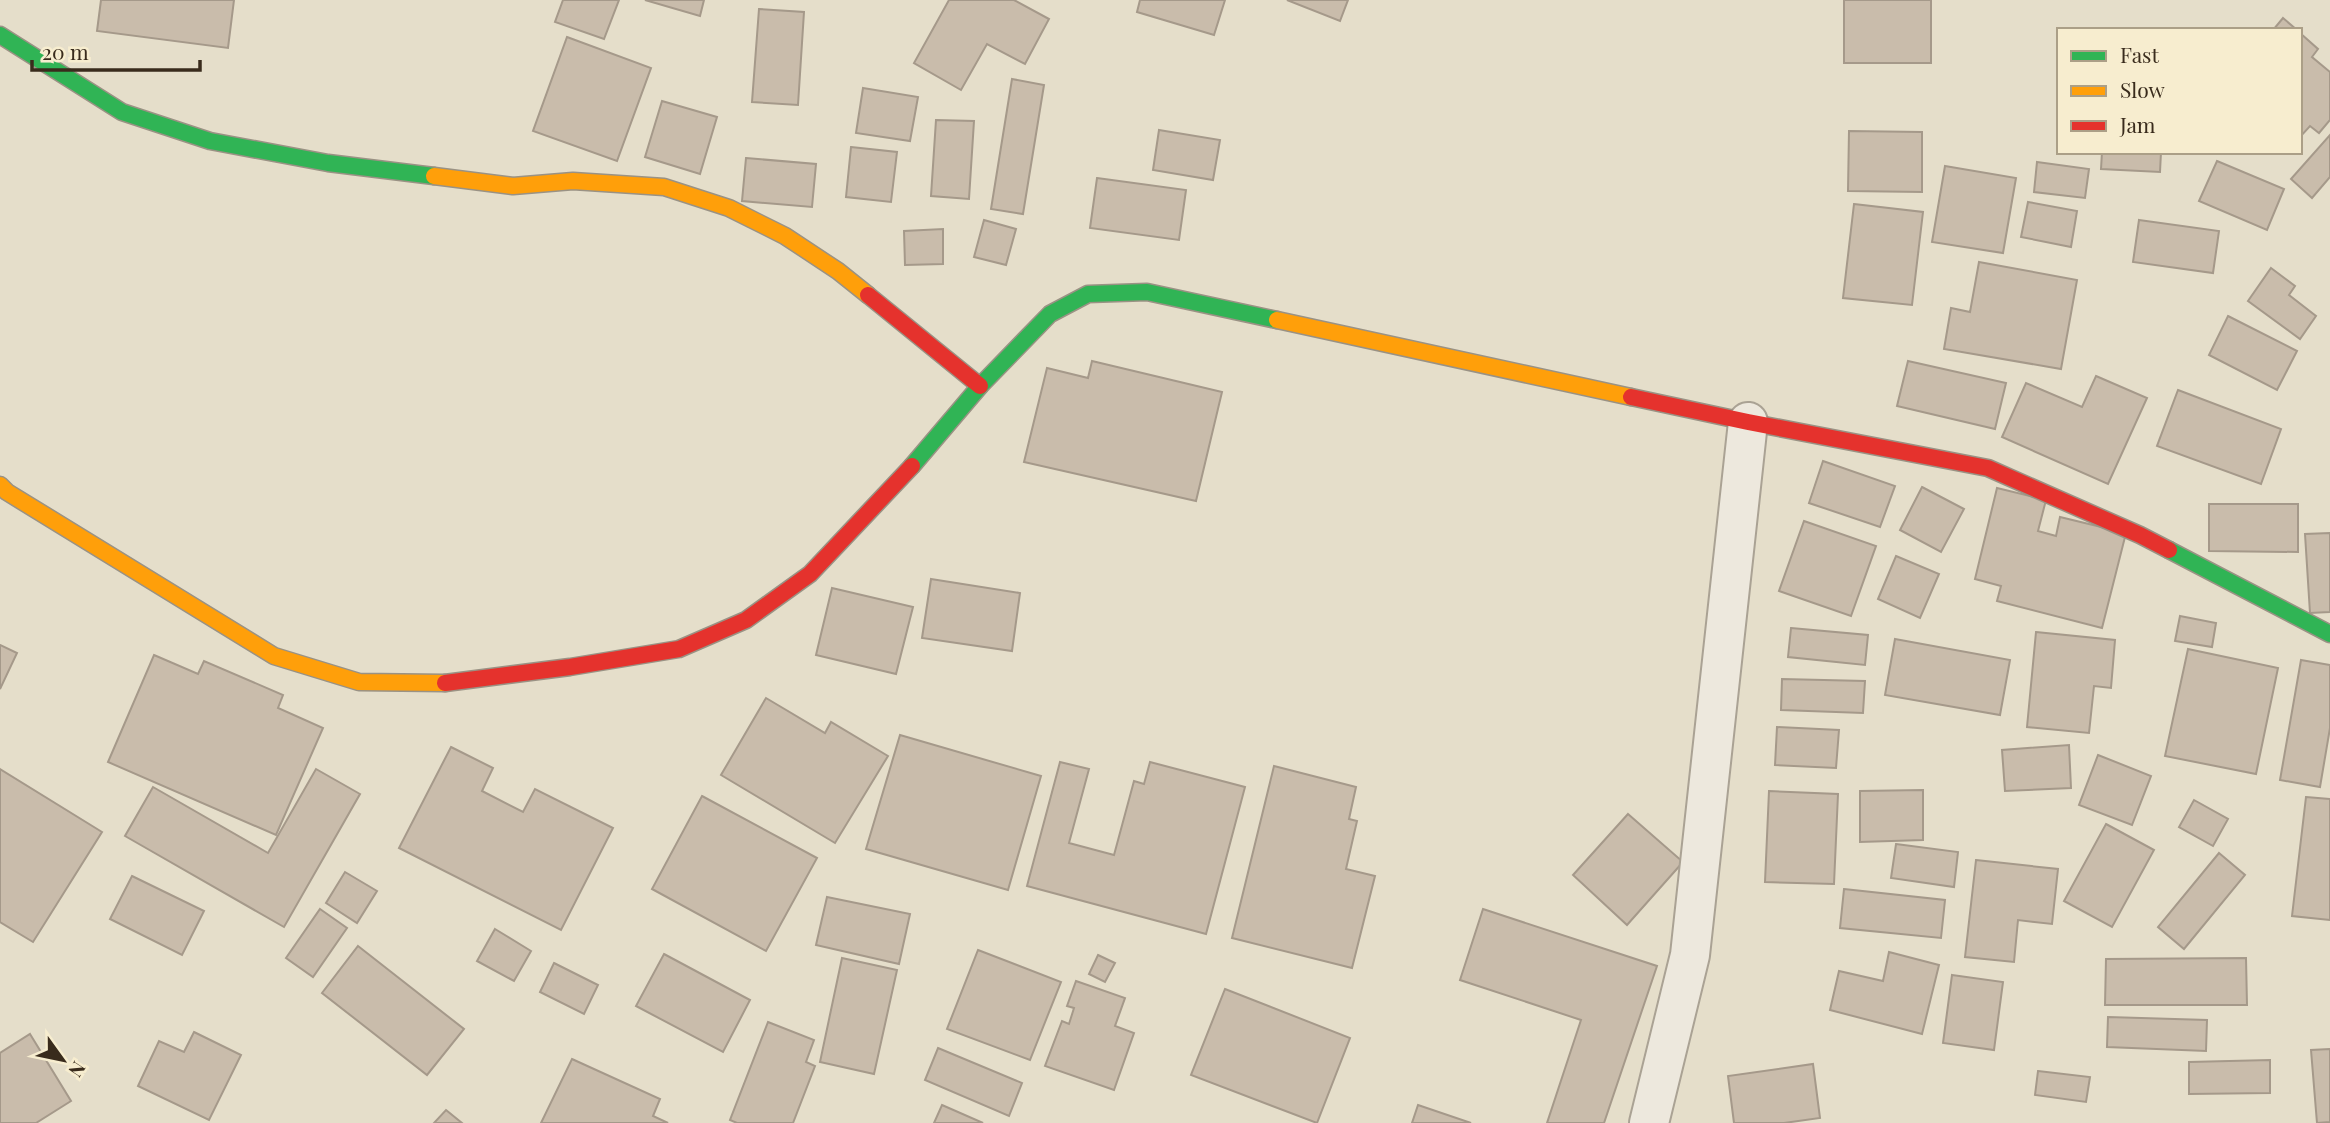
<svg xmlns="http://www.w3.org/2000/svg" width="2330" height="1123" font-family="'Playfair Display',serif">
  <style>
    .building { fill: #c9bcab; stroke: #a5998a; stroke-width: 2 }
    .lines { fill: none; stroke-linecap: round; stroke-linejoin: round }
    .street-casing { stroke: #aaa294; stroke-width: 42 }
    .fast-casing { stroke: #9a9284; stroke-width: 19 }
    .slow-casing { stroke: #9a9284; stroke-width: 19 }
    .jam-casing { stroke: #9a9284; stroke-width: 19 }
    .street { stroke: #ede8dd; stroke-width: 38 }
    .fast { stroke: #30b455; stroke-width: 16 }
    .slow { stroke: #ff9f0a; stroke-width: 16 }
    .jam { stroke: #e5322d; stroke-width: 16 }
  </style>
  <rect width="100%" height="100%" fill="#e5deca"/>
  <!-- building -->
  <g class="building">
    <path d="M101,0H234L228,48L97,31Z"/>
    <path d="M563,0H619L604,39L555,22Z"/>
    <path d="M645,0H704L700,16Z"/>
    <path d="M949,0H1014L1049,19L1025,64L987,44L961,90L914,63Z"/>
    <path d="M1140,0H1225L1214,35L1137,12Z"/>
    <path d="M1287,0H1348L1340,21Z"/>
    <rect x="1844" y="0" width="87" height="63"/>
    <path d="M759,9L804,12L798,105L752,102Z"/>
    <path d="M2283,18L2297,30H2273Z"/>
    <path d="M2300,33L2318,49L2312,57L2330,72V120L2319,133L2310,126L2300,137Z"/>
    <path d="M567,37L651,68L617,161L533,131Z"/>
    <path d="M1012,79L1044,85L1023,214L991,209Z"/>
    <path d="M863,88L918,97L910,141L856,133Z"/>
    <path d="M662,101L717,117L700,174L645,157Z"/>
    <path d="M936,120L974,121L969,199L931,196Z"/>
    <path d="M1159,130L1220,140L1213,180L1153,170Z"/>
    <path d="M1849,131L1922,132V192L1848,191Z"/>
    <path d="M2330,135V177L2312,198L2291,179Z"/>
    <path d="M851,147L897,152L891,202L846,197Z"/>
    <path d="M2102,152H2161L2160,172L2101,169Z"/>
    <path d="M746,158L816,164L812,207L742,201Z"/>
    <path d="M2217,161L2284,189L2267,230L2199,201Z"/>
    <path d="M2037,162L2089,169L2085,198L2034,192Z"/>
    <path d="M1945,166L2016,178L2003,253L1932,242Z"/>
    <path d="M1097,178L1186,190L1179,240L1090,228Z"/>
    <path d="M2028,202L2077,211L2071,247L2021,237Z"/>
    <path d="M1854,204L1923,212L1912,305L1843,298Z"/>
    <path d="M984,220L1016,229L1006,265L974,257Z"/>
    <path d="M2139,220L2219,231L2213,273L2133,262Z"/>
    <path d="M943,229V264L905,265L904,231Z"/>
    <path d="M1979,262L2077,280L2061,369L1944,349L1951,308L1970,312Z"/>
    <path d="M2271,268L2295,286L2289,295L2316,316L2300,339L2248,301Z"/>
    <path d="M2228,316L2297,351L2277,390L2209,355Z"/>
    <path d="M1092,361L1222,392L1196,501L1024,462L1047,368L1088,378Z"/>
    <path d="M1908,361L2006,383L1995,429L1897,406Z"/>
    <path d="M2096,376L2147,398L2108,484L2002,437L2026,383L2082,407Z"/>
    <path d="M2178,390L2281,429L2261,484L2157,446Z"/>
    <path d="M1823,461L1895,486L1880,527L1809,503Z"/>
    <path d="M1922,487L1964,509L1941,552L1900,530Z"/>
    <path d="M1997,488L2046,500L2038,531L2056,536L2060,517L2126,533L2102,628L1997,601L2001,586L1975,579Z"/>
    <path d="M2209,504H2298V552L2209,551Z"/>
    <path d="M1804,521L1876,546L1851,616L1779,591Z"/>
    <path d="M2330,533V612L2310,613L2305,534Z"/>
    <path d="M1896,556L1939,574L1920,618L1878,599Z"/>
    <path d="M931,579L1020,593L1012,651L922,638Z"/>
    <path d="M832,588L913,607L896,674L816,655Z"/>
    <path d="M2180,616L2216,623L2212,647L2175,641Z"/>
    <path d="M1791,628L1868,635L1865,665L1788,657Z"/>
    <path d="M2036,632L2115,640L2111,688L2094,686L2089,733L2027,727Z"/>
    <path d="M1895,639L2010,660L2000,715L1885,695Z"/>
    <path d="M0,645L17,653L0,689Z"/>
    <path d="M2188,649L2278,668L2256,774L2165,756Z"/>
    <path d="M154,655L198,674L204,661L283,695L278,708L323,728L276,835L108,762Z"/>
    <path d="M2301,660L2330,665V728L2320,787L2280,780Z"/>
    <path d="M1782,679L1865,681L1863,713L1781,710Z"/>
    <path d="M766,698L825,733L831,722L888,756L835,843L721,775Z"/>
    <path d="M1777,727L1839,730L1836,768L1775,765Z"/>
    <path d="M900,735L1041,776L1008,890L866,849Z"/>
    <path d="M2069,745L2071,788L2005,791L2002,750Z"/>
    <path d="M451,747L493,768L482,791L523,812L535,789L613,828L561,930L399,848Z"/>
    <path d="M2098,755L2151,776L2132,825L2079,805Z"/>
    <path d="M1060,762L1089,769L1069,843L1114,855L1134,781L1144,784L1150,762L1245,787L1206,934L1027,886Z"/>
    <path d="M1274,766L1356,787L1349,819L1357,821L1346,869L1375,876L1352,968L1232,938Z"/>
    <path d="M0,769L102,832L33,942L0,922Z"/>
    <path d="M316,769L360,794L284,927L125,836L153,787L268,853Z"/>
    <path d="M1923,790V840L1860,842V791Z"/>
    <path d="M1769,791L1838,794L1834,884L1765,882Z"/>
    <path d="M702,796L817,858L766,951L652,889Z"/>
    <path d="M2306,797L2330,799V920L2292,916Z"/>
    <path d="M2194,800L2228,819L2213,846L2179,827Z"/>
    <path d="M1628,814L1683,862L1627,925L1573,875Z"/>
    <path d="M2106,824L2154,850L2112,927L2064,901Z"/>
    <path d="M1896,844L1958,852L1954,887L1891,878Z"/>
    <path d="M2219,853L2245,875L2184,949L2158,927Z"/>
    <path d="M1976,860L2058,869L2052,924L2018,920L2014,962L1965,957Z"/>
    <path d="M345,872L377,891L357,923L326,903Z"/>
    <path d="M132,876L204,911L182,955L110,919Z"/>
    <path d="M1844,889L1945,900L1941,938L1840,928Z"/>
    <path d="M827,897L910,914L899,964L816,945Z"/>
    <path d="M320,909L347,928L313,977L286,958Z"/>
    <path d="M1483,909L1657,966L1604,1123H1547L1581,1020L1460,980Z"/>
    <path d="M495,929L531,951L514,981L477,961Z"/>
    <path d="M358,946L464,1029L427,1075L322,993Z"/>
    <path d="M978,950L1061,982L1030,1060L947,1029Z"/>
    <path d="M1889,952L1939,965L1922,1034L1830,1010L1839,971L1883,981Z"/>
    <path d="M664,954L750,1000L723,1052L636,1006Z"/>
    <path d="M1098,955L1115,963L1105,982L1089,974Z"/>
    <path d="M842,958L897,970L874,1074L820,1062Z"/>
    <path d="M2246,958L2247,1005H2105L2106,959Z"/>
    <path d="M554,963L598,985L584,1014L540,992Z"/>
    <path d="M1952,975L2003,982L1994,1050L1943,1043Z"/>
    <path d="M1076,981L1125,998L1115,1026L1134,1033L1114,1090L1045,1066L1062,1021L1069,1024L1074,1008L1067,1006Z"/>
    <path d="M1225,989L1350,1038L1317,1123L1191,1075Z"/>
    <path d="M2108,1017L2207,1020L2206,1051L2107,1047Z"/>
    <path d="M768,1022L814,1040L806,1062L815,1066L793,1123H737L730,1120Z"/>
    <path d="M194,1032L241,1055L209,1120L138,1086L159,1041L184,1052Z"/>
    <path d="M30,1034L71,1101L36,1123H0V1053Z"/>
    <path d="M938,1048L1022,1083L1009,1116L925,1080Z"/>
    <path d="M2330,1049V1122L2317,1123L2311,1050Z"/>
    <path d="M572,1059L660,1099L653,1116L668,1123H541Z"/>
    <path d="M2270,1060V1093L2189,1094V1062Z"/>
    <path d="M1813,1064L1820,1118L1784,1123H1734L1728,1076Z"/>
    <path d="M2038,1071L2090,1077L2086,1102L2035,1095Z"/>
    <path d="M942,1105L983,1123H934Z"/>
    <path d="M1418,1105L1471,1123H1412Z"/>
    <path d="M446,1110L462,1123H434Z"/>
  </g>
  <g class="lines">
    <defs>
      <path id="street" d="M1649,1123L1690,955L1748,422"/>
      <g id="fast">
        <path d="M0,35L122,112L210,141L328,163L434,176"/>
        <path d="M912,466L980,386L1050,314L1088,294L1147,292L1277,320"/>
        <path d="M2169,550L2330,634"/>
      </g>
      <g id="slow">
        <path d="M434,176L513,186L573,181L664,187L729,208L785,236L838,271L868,295"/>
        <path d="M1277,320L1631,397"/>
        <path d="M0,485L7,492L274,656L359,682L445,683"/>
      </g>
      <g id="jam">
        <path d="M868,295L980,386"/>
        <path d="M1631,397L1748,422L1988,468L2140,535L2169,550"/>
        <path d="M445,683L570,667L679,649L746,620L810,574L912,466"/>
      </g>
    </defs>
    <!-- street casing -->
    <use href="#street" class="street-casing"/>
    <!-- fast casing -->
    <use href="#fast" class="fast-casing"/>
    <!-- slow casing -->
    <use href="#slow" class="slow-casing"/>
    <!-- jam casing -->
    <use href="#jam" class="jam-casing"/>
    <!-- street -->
    <use href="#street" class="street"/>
    <!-- fast -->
    <use href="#fast" class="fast"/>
    <!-- slow -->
    <use href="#slow" class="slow"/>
    <!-- jam -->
    <use href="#jam" class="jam"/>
  </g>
  <!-- legend -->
  <rect x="2057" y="28" width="245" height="126" fill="#f7edcf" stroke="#ab9f87" stroke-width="2"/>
  <rect x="2071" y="51" width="35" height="10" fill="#30b455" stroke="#ab9f87" stroke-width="2"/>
  <text x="2120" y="63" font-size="21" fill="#392b1c">Fast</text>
  <rect x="2071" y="86" width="35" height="10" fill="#ff9f0a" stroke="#ab9f87" stroke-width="2"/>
  <text x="2120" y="98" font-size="21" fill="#392b1c">Slow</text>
  <rect x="2071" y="121" width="35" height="10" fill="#e5322d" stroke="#ab9f87" stroke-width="2"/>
  <text x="2120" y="133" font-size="21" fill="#392b1c">Jam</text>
  <!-- north arrow -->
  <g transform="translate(63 1060) rotate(123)" stroke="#f7edcf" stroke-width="5" paint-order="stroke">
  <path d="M0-5L12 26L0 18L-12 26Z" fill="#392b1c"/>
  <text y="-10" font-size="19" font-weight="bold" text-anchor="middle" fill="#392b1c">N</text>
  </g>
  <!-- scale -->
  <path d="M32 60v10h168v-10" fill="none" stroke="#392b1c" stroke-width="3.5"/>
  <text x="42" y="60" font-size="21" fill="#392b1c" stroke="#f7edcf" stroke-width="5" paint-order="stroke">20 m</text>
</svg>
